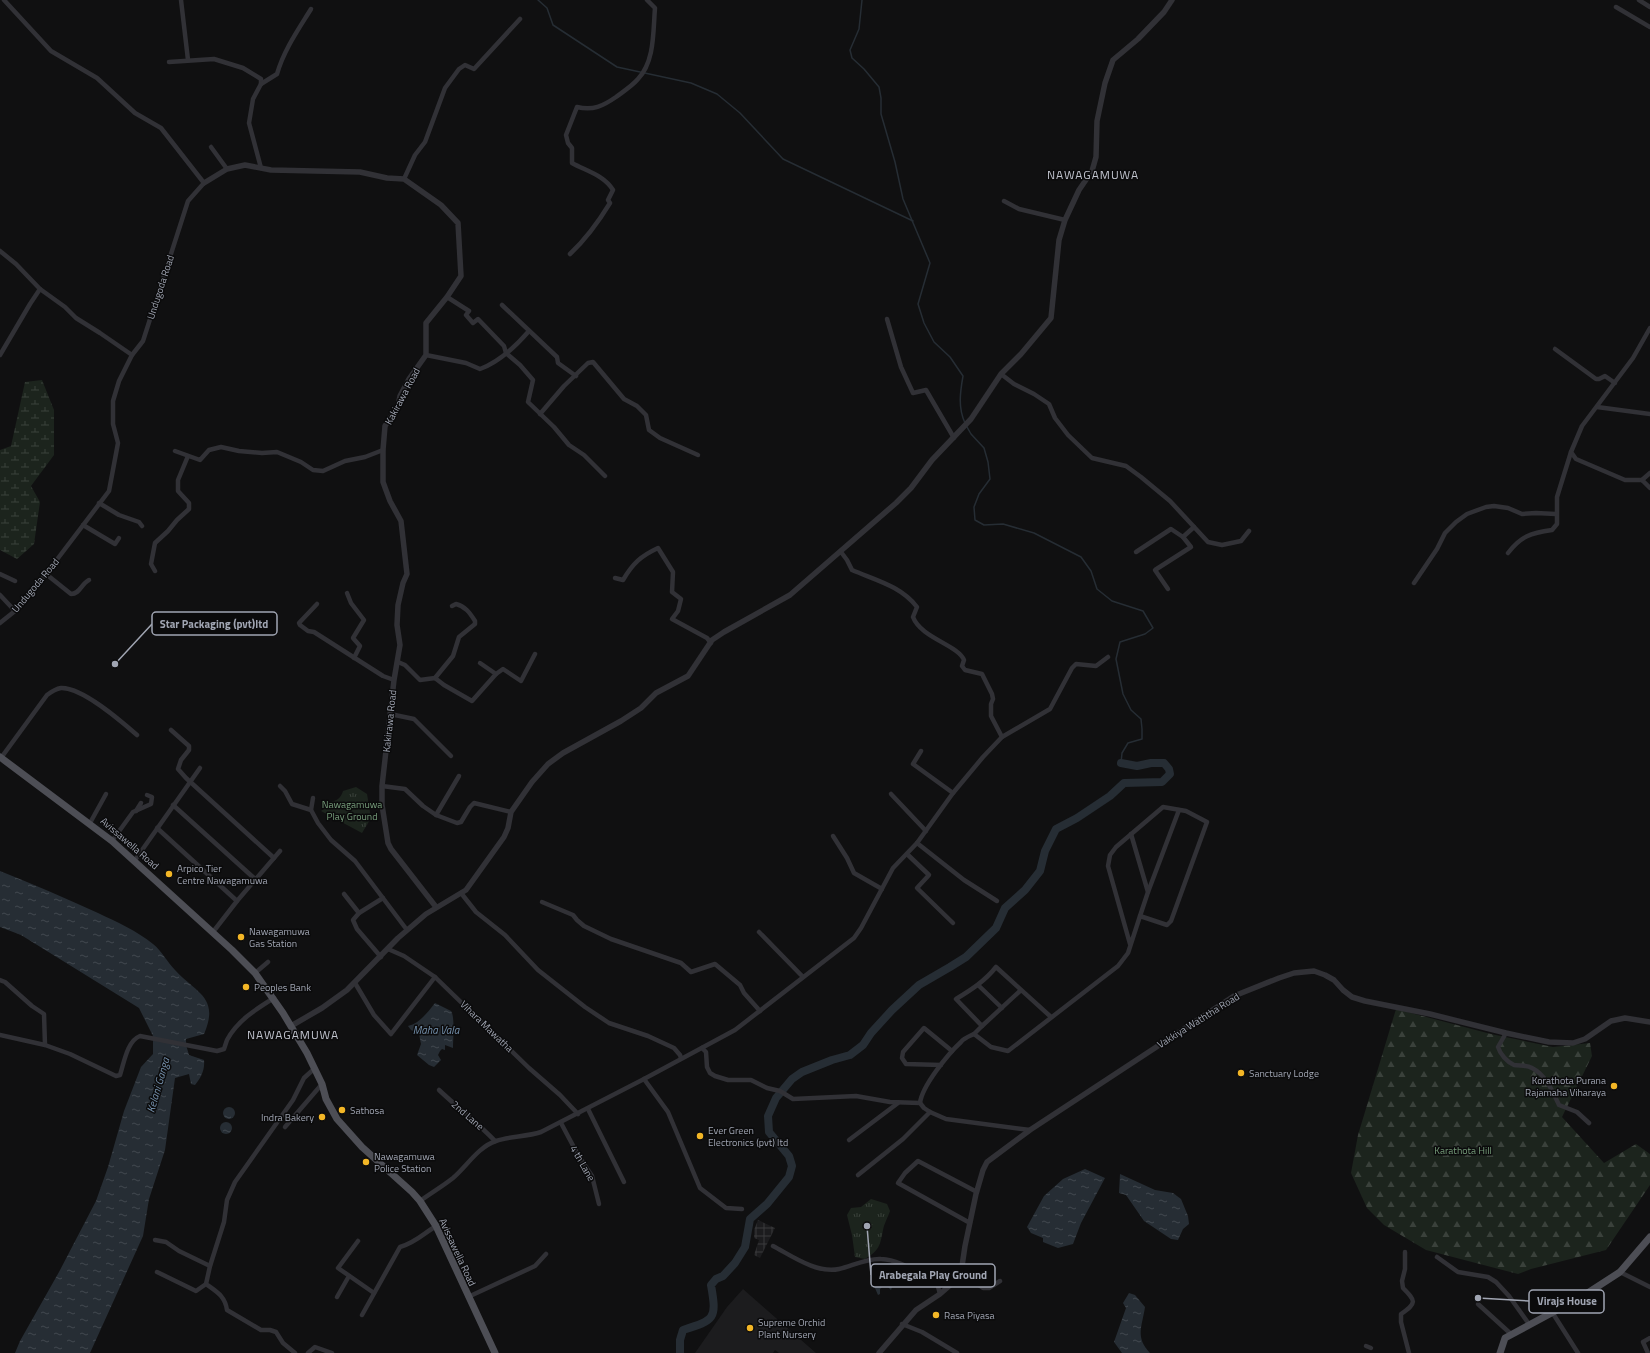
<svg xmlns="http://www.w3.org/2000/svg" width="1650" height="1353" font-family="'Titillium Web',sans-serif">
  <style>
    .built { fill: #1c1c1e }
    .industrial { fill: url(#industrial-grid) }
    .forest { fill: url(#forest-firs) }
    .wetland { fill: url(#wetland-marsh) }
    .park { fill: url(#park-tufts) }
    .water { fill: url(#water-ripples) }
    .lines { fill: none; stroke-linecap: round; stroke-linejoin: round }
    .stream { stroke: #262d34; stroke-width: 1.5 }
    .river { stroke: #262d34; stroke-width: 8 }
    .minor { stroke: #313136; stroke-width: 4.5 }
    .tertiary { stroke: #313136; stroke-width: 5.5 }
    .primary { stroke: #4d4e55; stroke-width: 7 }
    .poi-dot { fill: #f3b626; stroke: #0b0b0c; stroke-width: 1.5 }
    .labels { text-anchor: middle; stroke-width: 3; stroke-linejoin: round; paint-order: stroke }
    .street-label { font-size: 10px; fill: #a0a5b2; stroke: #0b0b0c }
    .park-label { font-size: 10px; fill: #779e7b; stroke: #0b0b0c }
    .poi-label { font-size: 10px; fill: #a0a5b2; stroke: #0b0b0c; text-anchor: start }
    .water-label { font-size: 11px; font-style: italic; fill: #7692ae; stroke: #0b0b0c }
    .quarter-label { font-size: 12px; letter-spacing: 1px; fill: #c1c4ce; stroke: #0b0b0c }
    .leader { fill: none; stroke: #a0a5b2; stroke-width: 1.5 }
    .callout-dot { fill: #a0a5b2; stroke: #0b0b0c; stroke-width: 1.5 }
    .callout { fill: #0b0b0c; stroke: #a0a5b2; stroke-width: 1.5 }
    .callout-label { font-size: 11px; text-anchor: middle; font-weight: bold; fill: #a0a5b2 }
  </style>
  <defs>
    <pattern id="industrial-grid" width="8" height="8" patternUnits="userSpaceOnUse"><rect width="8" height="8" fill="#1c1c1e"/><path d="M0 4h8M4 0v8" fill="none" stroke="#3a3a3c"/></pattern>
    <pattern id="forest-firs" width="22" height="20" patternUnits="userSpaceOnUse"><rect width="22" height="20" fill="#1c241d"/><path d="M5 1l3.5 6h-7zM16 11l3.5 6h-7z" fill="#3a413b"/></pattern>
    <pattern id="wetland-marsh" width="20" height="14" patternUnits="userSpaceOnUse"><rect width="20" height="14" fill="#1c241d"/><path d="M1 5h8M5 5V1M11 12h8M15 12V8" fill="none" stroke="#3a413b"/></pattern>
    <pattern id="park-tufts" width="24" height="20" patternUnits="userSpaceOnUse"><rect width="24" height="20" fill="#1c241d"/><path d="M3 7l-1-3M5 7V3M7 7l1-3M15 17l-1-3M17 17v-4M19 17l1-3" fill="none" stroke="#3a413b"/></pattern>
    <pattern id="water-ripples" width="26" height="14" patternUnits="userSpaceOnUse"><rect width="26" height="14" fill="#262d34"/><path d="M2 4q2-2 4 0t4 0M15 11q2-2 4 0t4 0" fill="none" stroke="#42484f"/></pattern>
  </defs>
  <rect width="100%" height="100%" fill="#101011"/>
  <!-- built -->
  <path class="built" d="M743,1289L816,1353H779L775,1350L773,1353H695L727,1307Z"/>
  <!-- industrial -->
  <path class="industrial" d="M758,1220L775,1228L760,1258L754,1255L759,1240L754,1238V1230Z"/>
  <!-- forest -->
  <path class="forest" d="M1396,1009L1491,1034L1553,1047L1590,1043L1592,1056L1562,1117L1604,1163L1636,1144L1650,1154V1185L1606,1250L1531,1269L1518,1274L1426,1250L1384,1225L1367,1208L1351,1173L1358,1135Z"/>
  <!-- wetland -->
  <path class="wetland" d="M42,380L54,410V455L31,486L40,502L34,544L17,559L0,550V450L11,446L25,382Z"/>
  <!-- park -->
  <g class="park">
    <path d="M356,787L367,794L371,818L362,833L321,811L328,806L330,802C337,801 341,798 343,791Z"/>
    <path d="M871,1199L887,1204L890,1211C888,1217 884,1224 883,1230C880,1245 880,1250 865,1259L855,1257L852,1235L847,1215L851,1208L861,1207Z"/>
  </g>
  <!-- water -->
  <g class="water">
    <path d="M0,871C33,884 65,898 98,913C117,922 137,931 153,944C162,951 167,962 175,970C196,993 220,997 204,1034L186,1039V1045L189,1055L204,1060C205,1070 201,1078 195,1085L191,1084L189,1074L175,1078L165,1150L149,1199L143,1236L90,1353H15L20,1341L59,1272L96,1201L108,1167L124,1111L141,1067L153,1054V1036L139,1008L21,935L0,927Z"/>
    <path d="M435,1003L451,1011C455,1016 453,1040 453,1048L445,1045V1050L442,1049L440,1051L438,1055L441,1060L434,1067L429,1065L417,1055L421,1044L419,1034L411,1030L408,1026C420,1023 427,1013 435,1003Z"/>
    <circle cx="229" cy="1113" r="6"/>
    <circle cx="226" cy="1128" r="6"/>
    <path d="M1085,1169L1105,1178L1081,1223L1073,1244L1058,1248L1043,1242V1238L1031,1233L1027,1227L1044,1196L1063,1179Z"/>
    <path d="M1120,1174L1155,1190L1173,1193L1181,1199L1188,1216L1189,1224L1183,1229L1178,1240L1171,1239L1144,1221L1126,1195L1119,1193Z"/>
    <path d="M872,1280L880,1284H893L891,1290L888,1287L883,1286L880,1289V1294L878,1295L875,1288L871,1287Z"/>
    <path d="M1129,1293L1135,1295L1145,1307C1142,1327 1135,1337 1150,1353H1122L1114,1342L1126,1308L1123,1303Z"/>
  </g>
  <g class="lines">
    <!-- stream -->
    <g class="stream">
      <path d="M538,0L547,8L553,25L617,67L691,83L717,94L740,113L783,159L913,221"/>
      <path d="M862,0L859,29L850,50L852,58L864,69L879,87L881,98V114L895,162L903,199L930,263L918,304L924,323L934,342L950,357L963,376C960,393 958,408 965,423"/>
      <path d="M967,427L971,434L984,448L988,462L990,479L979,494L974,507L975,520L984,525L1003,524L1034,533L1081,557L1091,571L1097,589L1112,601L1143,611L1153,628L1145,634L1120,642L1116,659L1123,694L1131,710L1141,719L1142,729V739L1128,743L1122,753L1121,763"/>
    </g>
    <!-- river -->
    <path class="river" d="M680,1353V1340L683,1330C715,1320 717,1319 711,1285L716,1279L723,1276L735,1263L745,1247L750,1219L767,1204L789,1177L792,1166L789,1156L769,1132L768,1116L776,1098L792,1079L802,1072L832,1060L850,1055L863,1045L871,1033L892,1010L919,985L950,967L966,957L996,928L1005,908L1025,890L1040,871L1045,851L1056,829L1077,818L1110,796L1124,783L1162,782L1170,774L1169,769L1164,763H1151L1137,766L1121,763"/>
    <!-- minor -->
    <g class="minor">
      <path d="M181,0L188,60"/>
      <path d="M1639,0L1650,7"/>
      <path d="M1616,7L1650,27"/>
      <path d="M169,62L214,59L243,68L261,79V84L253,99L249,123L261,168"/>
      <path d="M261,84L277,74C284,50 298,30 311,9"/>
      <path d="M211,147L227,169"/>
      <path d="M404,179L415,155L425,142L445,88L459,69L465,65L474,69L520,19"/>
      <path d="M1004,201L1019,209L1065,220"/>
      <path d="M0,251L16,264L40,289L65,307L76,318L100,333L132,355"/>
      <path d="M570,254C586,239 599,221 610,203L608,200L613,190C604,175 586,171 572,163V148L568,143L566,135L577,107C593,111 603,106 616,97C624,91 632,86 638,79C655,61 653,31 655,8L647,0"/>
      <path d="M447,297L469,311L466,315L473,323L478,319L504,346L506,353L520,365L533,380L528,402L554,427L569,445L584,455L605,476"/>
      <path d="M502,305L557,357L558,363L576,376"/>
      <path d="M887,319L901,367L913,393L926,390L954,438"/>
      <path d="M1650,328L1633,358L1582,426L1571,452L1576,459L1625,480H1642L1650,488"/>
      <path d="M1555,349L1596,379H1599L1605,376L1615,383"/>
      <path d="M0,355L30,304L40,289"/>
      <path d="M426,355L466,363L480,369C499,362 516,346 529,331"/>
      <path d="M1001,374L1014,384L1034,394L1049,404L1055,418L1068,435L1092,458L1126,466L1141,477L1170,501L1208,542L1222,545L1241,541L1249,531"/>
      <path d="M1597,407L1650,414"/>
      <path d="M540,414L564,386L588,363L593,362L624,399L637,406L646,415L649,430L660,438L698,455"/>
      <path d="M175,451L200,460L209,450L221,447L239,451L262,453L277,452L301,462L313,470L323,471L345,461L365,457L383,450"/>
      <path d="M1642,480L1650,473"/>
      <path d="M99,503L119,515L139,522L142,526"/>
      <path d="M83,525L115,544L119,538"/>
      <path d="M1136,552L1171,529L1183,537"/>
      <path d="M1508,553C1521,536 1531,533 1552,530L1557,524V497L1571,452"/>
      <path d="M155,571L151,564L155,543L168,531L177,520L189,509V503L178,491V480L188,456"/>
      <path d="M0,574L15,581"/>
      <path d="M46,574L71,594C80,594 81,584 89,580"/>
      <path d="M615,578L623,580C633,563 641,556 658,548L673,572L672,592L681,599L678,611L672,619L707,638L711,643"/>
      <path d="M1414,583L1437,549L1445,533L1456,522L1467,514L1486,507L1494,506L1508,508L1522,514L1536,513L1556,514"/>
      <path d="M1168,589L1155,570L1191,547L1183,537L1194,527"/>
      <path d="M347,593L351,603L364,620L353,638L360,646L354,658"/>
      <path d="M0,595L15,611"/>
      <path d="M317,604L299,623L300,625L308,631L314,632L383,676L394,680"/>
      <path d="M0,623L15,611L46,574L109,491L118,443L113,424V401L119,381L132,355L143,341L188,201L204,183L161,128L135,113L97,78L51,51L4,0"/>
      <path d="M398,662L405,665L420,680L435,678L444,685L472,701L496,674L480,663"/>
      <path d="M496,674L503,669L521,681L535,654"/>
      <path d="M435,678L453,656L459,637L475,624V621C470,613 465,606 456,604L452,606"/>
      <path d="M390,714L414,719L451,756"/>
      <path d="M171,730L189,746V750L181,760L178,769L186,778L274,858"/>
      <path d="M1002,737L1050,709L1072,668L1076,664L1096,666L1108,657"/>
      <path d="M921,751L913,764L953,793"/>
      <path d="M1,758L47,695C51,692 55,689 61,688C82,687 121,721 137,735"/>
      <path d="M280,786L285,791L292,804L311,810"/>
      <path d="M382,786L405,789L423,806L436,815L457,823L461,822L470,807L474,803L511,812"/>
      <path d="M891,794L926,831"/>
      <path d="M313,798L311,810L318,823L331,840L355,861L407,930"/>
      <path d="M173,805L255,879"/>
      <path d="M136,811L141,803"/>
      <path d="M436,815L459,776"/>
      <path d="M90,823L106,794"/>
      <path d="M157,828L237,901"/>
      <path d="M1131,834L1148,892L1140,916"/>
      <path d="M833,836L847,858L854,873L882,889"/>
      <path d="M112,841L133,812L151,804L152,797L147,795"/>
      <path d="M917,843L964,880L997,901"/>
      <path d="M907,854L929,875L917,888L953,923"/>
      <path d="M135,860L200,768"/>
      <path d="M1148,892L1179,810"/>
      <path d="M461,893L476,912L505,935L538,970L585,1007L609,1023L648,1036L674,1048L680,1055L681,1058"/>
      <path d="M344,894L359,913"/>
      <path d="M542,902L573,915L577,920L584,926L611,939L681,963L691,972L715,964L740,985L744,993L760,1011"/>
      <path d="M213,932L237,901L280,851"/>
      <path d="M759,932L803,977"/>
      <path d="M388,949L404,956L435,977L529,1068L560,1095L578,1114"/>
      <path d="M381,957L357,929L353,920L359,913L383,898"/>
      <path d="M255,973L268,962"/>
      <path d="M0,980L5,982L32,1006L44,1014L45,1045"/>
      <path d="M355,983L374,1015L391,1034L435,977"/>
      <path d="M978,985L1002,1008"/>
      <path d="M1021,990L982,1026L956,999C971,990 985,981 996,967L1051,1017"/>
      <path d="M1506,1033L1498,1047C1500,1054 1507,1062 1514,1065C1520,1066 1527,1065 1532,1068C1546,1075 1553,1092 1559,1105L1577,1112L1589,1123"/>
      <path d="M974,1034L982,1026"/>
      <path d="M0,1035L45,1045L70,1054L116,1076L120,1075C124,1063 127,1041 140,1036L217,1051L224,1049C225,1046 226,1043 227,1040C237,1021 256,1009 274,998"/>
      <path d="M702,1048L706,1052L707,1067L710,1073L715,1076L728,1080H751L767,1088L780,1091L793,1099L856,1096L890,1102L920,1103L924,1108L930,1112L946,1119L1030,1130"/>
      <path d="M941,1065L906,1064L902,1058L903,1052L924,1028L952,1051"/>
      <path d="M644,1079L668,1112L700,1188L726,1208L742,1209"/>
      <path d="M439,1090C458,1108 478,1123 495,1141"/>
      <path d="M920,1103C922,1086 948,1054 961,1042C964,1038 970,1036 974,1034L991,1047L1008,1051L1118,966L1128,953L1140,916L1167,925L1171,921L1207,822L1186,811L1163,807L1116,847L1110,855L1108,866L1130,944"/>
      <path d="M588,1109L624,1182"/>
      <path d="M561,1123L578,1155L592,1176L599,1204"/>
      <path d="M285,1127L322,1084"/>
      <path d="M849,1140L898,1103"/>
      <path d="M858,1175L903,1139L930,1112"/>
      <path d="M420,1201C431,1193 443,1186 453,1178C467,1166 478,1147 496,1141C510,1136 526,1137 541,1132L644,1079L735,1030L854,938L861,928L893,868L917,843L953,793L983,757L1002,737L991,716V704L993,699L992,694L982,674L965,670L962,666L964,660C958,645 921,638 913,617L917,607C901,586 875,580 852,570L847,560L841,552"/>
      <path d="M970,1223L898,1183L905,1173L918,1161L977,1192"/>
      <path d="M155,1240L166,1242L179,1251L210,1266"/>
      <path d="M358,1241L338,1268L374,1293"/>
      <path d="M773,1246C792,1256 817,1274 839,1269C852,1266 867,1258 881,1259C903,1260 918,1275 937,1283L940,1294"/>
      <path d="M1405,1252V1269L1402,1281L1403,1288C1416,1301 1417,1303 1401,1314V1322L1409,1353"/>
      <path d="M1437,1257L1458,1272L1488,1277L1496,1282L1509,1296L1529,1324"/>
      <path d="M157,1272L196,1291L206,1284"/>
      <path d="M1620,1272L1650,1287"/>
      <path d="M961,1273L983,1288H989L1000,1281"/>
      <path d="M337,1297L349,1276"/>
      <path d="M468,1297L535,1266L546,1254"/>
      <path d="M1478,1304L1511,1334"/>
      <path d="M1552,1312L1578,1353"/>
      <path d="M362,1315L400,1247C415,1243 423,1234 436,1226"/>
      <path d="M902,1324L922,1332L957,1353"/>
      <path d="M1366,1346L1371,1348"/>
      <path d="M295,1353L283,1343L276,1332L270,1330H261L227,1310C225,1296 217,1292 206,1284L210,1266L224,1222L227,1200L235,1182L293,1100L304,1078L315,1068"/>
      <path d="M308,1353L315,1347L332,1353"/>
      <path d="M1648,1353L1643,1342L1650,1338"/>
    </g>
    <!-- tertiary -->
    <g class="tertiary">
      <path d="M204,183L227,169L245,165L271,170L360,172L387,178L404,179L441,205L458,223L461,276L447,297L426,323V355L409,379L400,396L398,406L385,426L383,450V482L390,501L401,521L407,574L403,583L398,605L397,625L400,645L394,680L382,786V805L388,843L391,849L436,907"/>
      <path d="M291,1026L322,1008L347,990L398,938L426,914L466,890L504,837L508,828L511,812L532,782L548,764L563,753L621,721L641,708L656,693L688,676L712,640L724,632L790,595L896,503L911,488L932,460L971,419L1001,374L1021,354L1051,318L1059,240L1065,220L1079,190L1092,171L1096,157L1097,121L1105,83L1113,60L1138,39L1164,12L1172,0"/>
      <path d="M879,1353L916,1310L940,1294L956,1280L961,1273L965,1246L976,1194L983,1170L987,1162L1030,1130L1234,996L1279,978L1294,973L1314,971L1325,975L1334,980L1343,990L1352,997L1365,1001L1430,1014L1506,1033L1549,1042L1573,1043L1585,1039L1611,1021L1625,1018L1650,1022"/>
    </g>
    <!-- primary -->
    <g class="primary">
      <path d="M0,757L112,841L232,950L255,973L283,1013L307,1053L322,1084L326,1099L337,1119L362,1147L412,1192L420,1201L436,1226L495,1353"/>
      <path d="M1500,1353L1505,1338L1583,1296L1620,1272L1650,1237"/>
    </g>
  </g>
  <!-- markers -->
  <g class="poi-dot">
    <circle cx="169" cy="874" r="4"/>
    <circle cx="241" cy="937" r="4"/>
    <circle cx="246" cy="987" r="4"/>
    <circle cx="1241" cy="1073" r="4"/>
    <circle cx="1614" cy="1086" r="4"/>
    <circle cx="342" cy="1110" r="4"/>
    <circle cx="322" cy="1117" r="4"/>
    <circle cx="700" cy="1136" r="4"/>
    <circle cx="366" cy="1162" r="4"/>
    <circle cx="936" cy="1315" r="4"/>
    <circle cx="750" cy="1328" r="4"/>
  </g>
  <g class="labels">
    <!-- street labels -->
    <g class="street-label">
      <text transform="translate(160 287) rotate(-72)" y="4">Undugoda Road</text>
      <text transform="translate(402 396) rotate(-62)" y="4">Kakirawa Road</text>
      <text transform="translate(35 585) rotate(-50)" y="4">Undugoda Road</text>
      <text transform="translate(389 721) rotate(-84)" y="4">Kakirawa Road</text>
      <text transform="translate(130 843) rotate(41)" y="4">Avissawella Road</text>
      <text transform="translate(1198 1020) rotate(-32)" y="4">Vakkiya Waththa Road</text>
      <text transform="translate(487 1026) rotate(44)" y="4">Vihara Mawatha</text>
      <text transform="translate(468 1115) rotate(41)" y="4">2nd Lane</text>
      <text transform="translate(583 1163) rotate(60)" y="4">4 th Lane</text>
      <text transform="translate(458 1252) rotate(65)" y="4">Avissawella Road</text>
    </g>
    <!-- park labels -->
    <g class="park-label">
      <text x="352" y="808">Nawagamuwa<tspan x="352" dy="12">Play Ground</tspan></text>
      <text x="1463" y="1154">Karathota Hill</text>
    </g>
    <!-- poi labels -->
    <g class="poi-label">
      <text x="177" y="872">Arpico Tier<tspan x="177" dy="12">Centre Nawagamuwa</tspan></text>
      <text x="249" y="935">Nawagamuwa<tspan x="249" dy="12">Gas Station</tspan></text>
      <text x="254" y="991">Peoples Bank</text>
      <text x="1249" y="1077">Sanctuary Lodge</text>
      <text x="1606" y="1084" text-anchor="end">Korathota Purana<tspan x="1606" dy="12">Rajamaha Viharaya</tspan></text>
      <text x="350" y="1114">Sathosa</text>
      <text x="314" y="1121" text-anchor="end">Indra Bakery</text>
      <text x="708" y="1134">Ever Green<tspan x="708" dy="12">Electronics (pvt) ltd</tspan></text>
      <text x="374" y="1160">Nawagamuwa<tspan x="374" dy="12">Police Station</tspan></text>
      <text x="944" y="1319">Rasa Piyasa</text>
      <text x="758" y="1326">Supreme Orchid<tspan x="758" dy="12">Plant Nursery</tspan></text>
    </g>
    <!-- water labels -->
    <g class="water-label">
      <text x="436" y="1034">Maha Vala</text>
      <text transform="translate(158 1085) rotate(-74)" y="4">Kelani Ganga</text>
    </g>
    <!-- quarter labels -->
    <g class="quarter-label">
      <text x="1093" y="179">NAWAGAMUWA</text>
      <text x="293" y="1039">NAWAGAMUWA</text>
    </g>
  </g>
  <!-- callouts -->
  <path class="leader" d="M115 664L152 624M867 1226L871 1275M1478 1298L1529 1301"/>
  <g class="callout-dot">
    <circle cx="115" cy="664" r="4"/>
    <circle cx="867" cy="1226" r="4"/>
    <circle cx="1478" cy="1298" r="4"/>
  </g>
  <g class="callout">
    <rect x="152" y="612" width="125" height="23" rx="4"/>
    <rect x="871" y="1264" width="124" height="23" rx="4"/>
    <rect x="1529" y="1290" width="75" height="23" rx="4"/>
  </g>
  <g class="callout-label">
    <text x="214" y="628">Star Packaging (pvt)ltd</text>
    <text x="933" y="1279">Arabegala Play Ground</text>
    <text x="1567" y="1305">Virajs House</text>
  </g>
</svg>
